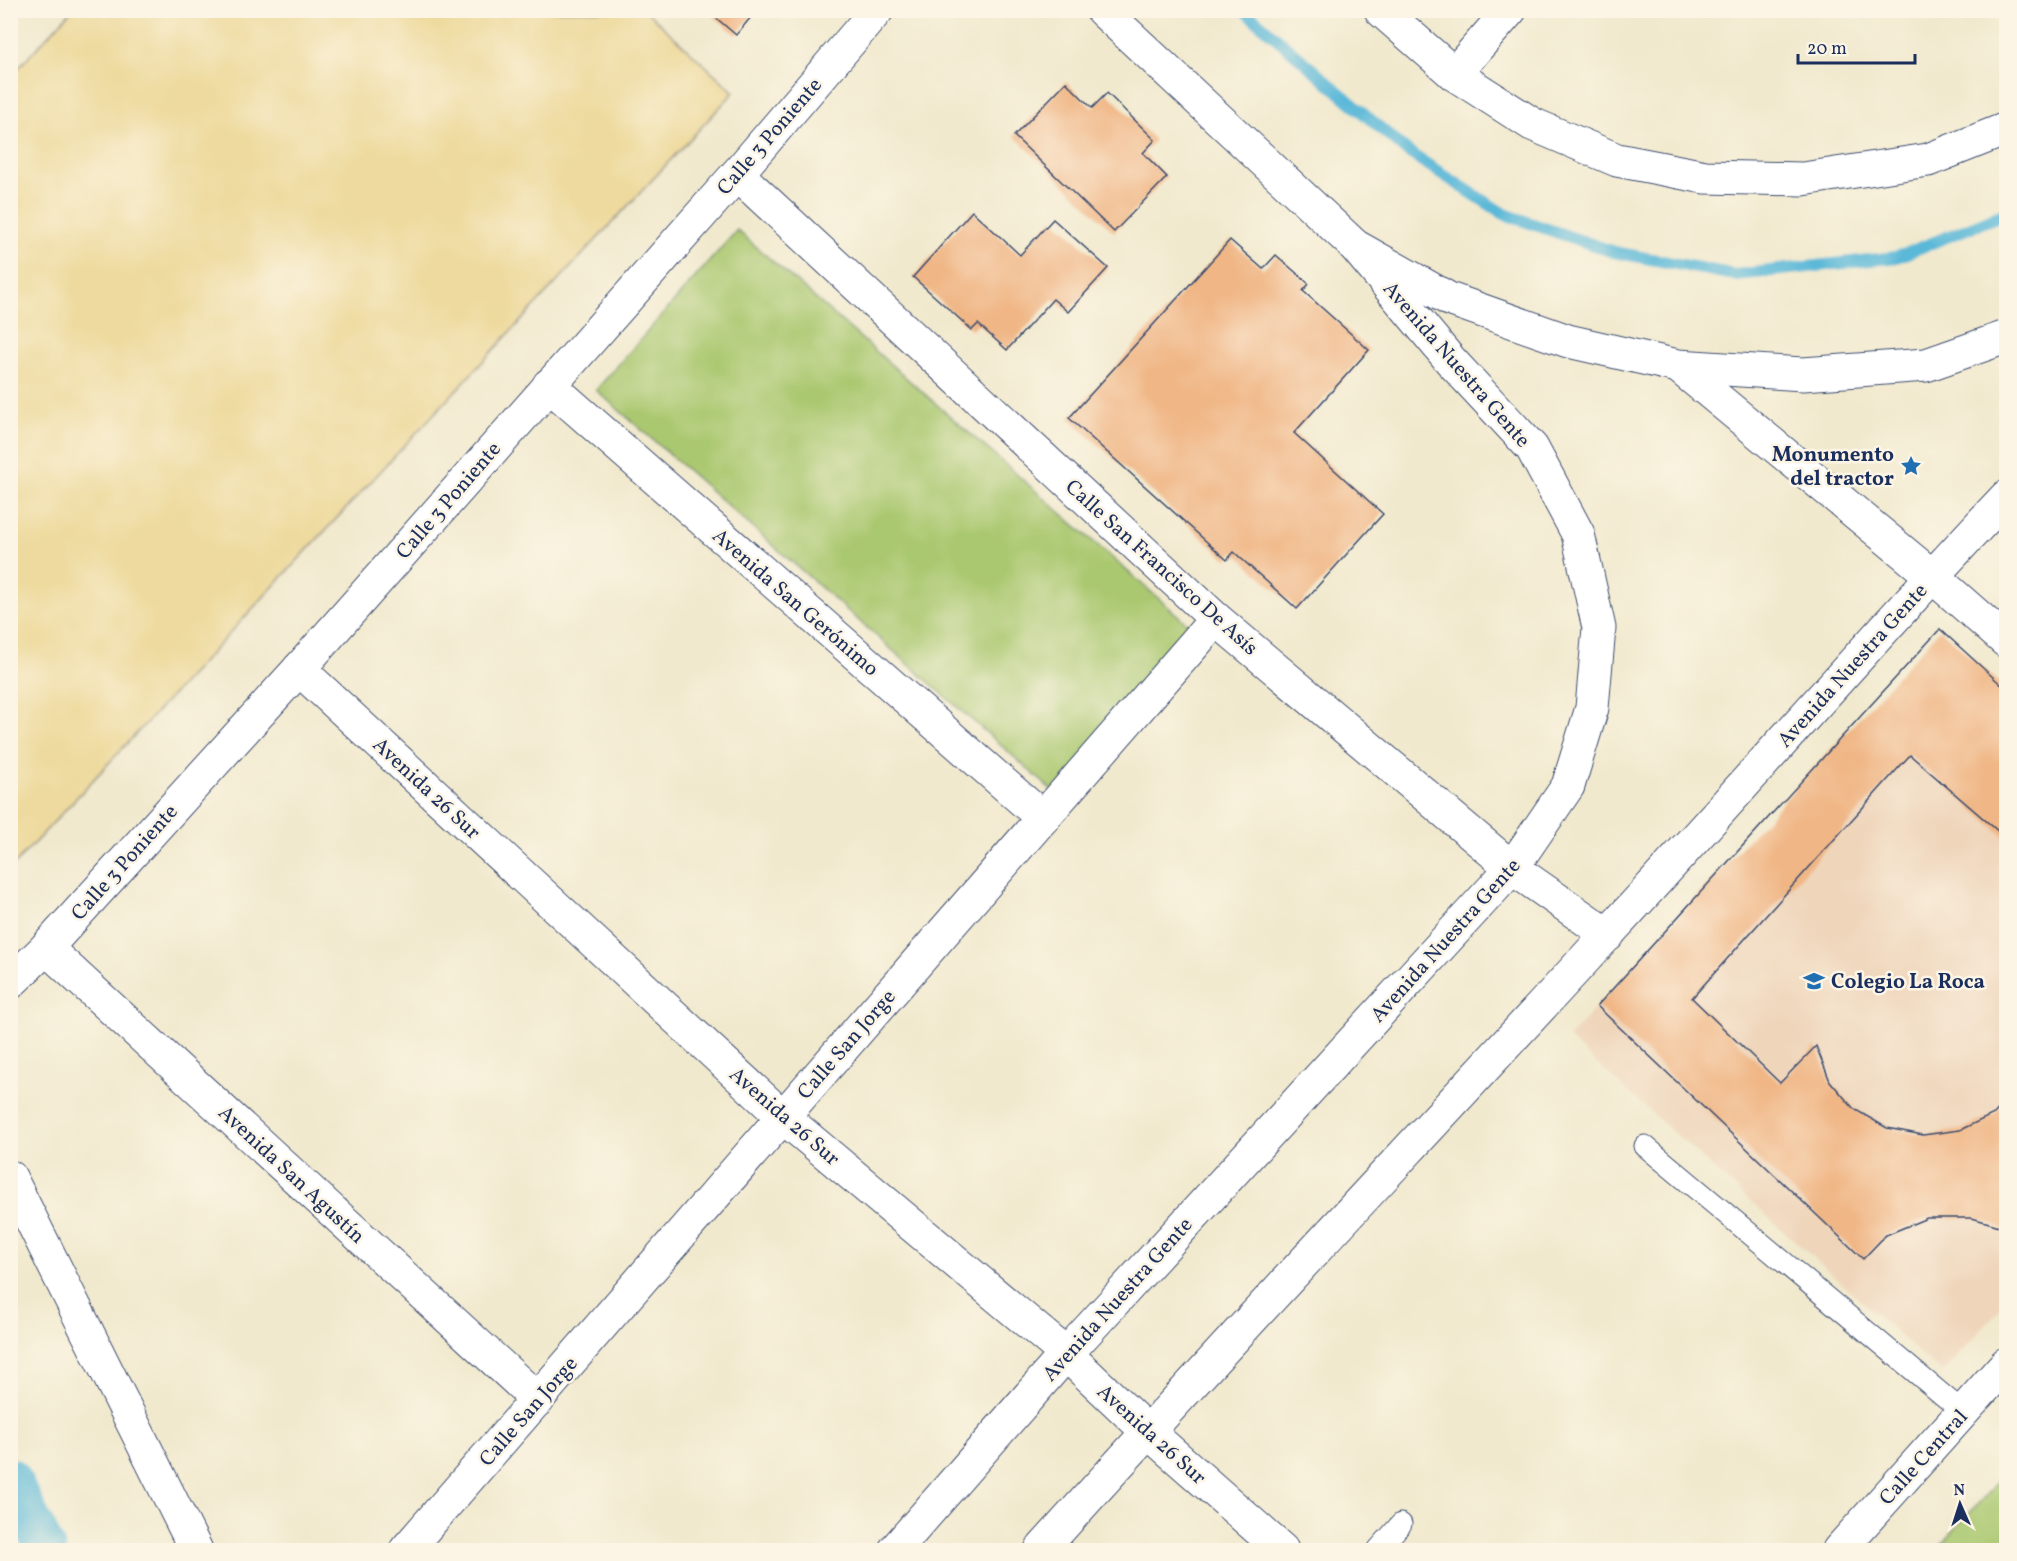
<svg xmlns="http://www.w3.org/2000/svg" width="2017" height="1561" font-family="Vollkorn,serif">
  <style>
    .built { fill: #efd6bb }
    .green { fill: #aac86f; stroke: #627c66; stroke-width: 1.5 }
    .sand { fill: #eeda9e; stroke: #84847e; stroke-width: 1.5 }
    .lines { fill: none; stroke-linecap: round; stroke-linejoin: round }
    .stream { stroke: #5ab8d8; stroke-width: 12 }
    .canal { stroke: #5ab8d8; stroke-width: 40 }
    .building { fill: #f0b685 }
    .service-casing { stroke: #3b4b6f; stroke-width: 23 }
    .minor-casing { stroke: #3b4b6f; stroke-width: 35 }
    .secondary-casing { stroke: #3b4b6f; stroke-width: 35 }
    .service { stroke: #fff; stroke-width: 21 }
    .minor { stroke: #fff; stroke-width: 33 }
    .secondary { stroke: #fff; stroke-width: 33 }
    .labels { text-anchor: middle; stroke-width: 5; stroke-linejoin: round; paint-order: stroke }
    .street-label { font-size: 21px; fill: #1b2f5e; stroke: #fcf5e5 }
    .poi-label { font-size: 21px; font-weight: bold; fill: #1b2f5e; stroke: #fcf5e5; text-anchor: end }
  </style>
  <rect width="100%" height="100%" fill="#fcf5e5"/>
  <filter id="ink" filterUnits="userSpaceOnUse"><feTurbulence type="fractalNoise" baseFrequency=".0167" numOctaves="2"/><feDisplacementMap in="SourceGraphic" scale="12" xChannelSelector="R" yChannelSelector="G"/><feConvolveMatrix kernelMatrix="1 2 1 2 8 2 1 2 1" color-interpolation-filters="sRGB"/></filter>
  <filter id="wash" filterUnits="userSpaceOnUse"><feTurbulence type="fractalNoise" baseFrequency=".008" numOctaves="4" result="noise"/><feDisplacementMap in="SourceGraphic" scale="24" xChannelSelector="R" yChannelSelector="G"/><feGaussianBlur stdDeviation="1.35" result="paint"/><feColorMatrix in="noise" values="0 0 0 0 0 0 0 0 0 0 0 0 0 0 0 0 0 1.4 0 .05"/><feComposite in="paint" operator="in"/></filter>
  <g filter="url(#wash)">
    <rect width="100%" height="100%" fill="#f1e9cd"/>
    <!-- built -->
    <path class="built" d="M1940,629L2006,689V1302L1942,1373L1568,1038Z"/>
    <!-- green -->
    <g class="green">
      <path d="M737,230L1197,632L1054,792L596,390Z"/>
      <path d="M2006,1473V1550H1936Z"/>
    </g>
    <!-- sand -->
    <path class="sand" d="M646,11L734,92L11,868V76L71,11Z"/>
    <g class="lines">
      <!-- stream -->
      <path class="stream" d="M1244,10L1408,152L1504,214L1614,252L1735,275L1897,257L2006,213"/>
      <!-- canal -->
      <path class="canal" d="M10,1478L46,1550"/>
    </g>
    <g id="blocks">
      <!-- building -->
      <g class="building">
        <path d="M707,10H757L736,35Z"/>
        <path d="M1066,82L1092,108L1107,93L1155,140L1143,153L1167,177L1114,232L1014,136Z"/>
        <path d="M972,211L1020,255L1053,219L1108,268L1068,312L1053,299L1007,350L978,324L972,330L913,277Z"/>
        <path d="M1230,240L1263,269L1276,255L1309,284L1303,291L1369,350L1294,433L1383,514L1297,609L1234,552L1227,560L1069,418Z"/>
        <path d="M1940,629L2006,689V838L1910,755L1692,998L1780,1083L1816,1046L1830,1081L1854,1109L1887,1128L1923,1135L1960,1130L1994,1114L2006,1101V1231L1996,1225L1972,1218H1927L1886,1235L1863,1259L1597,1006Z"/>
      </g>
    </g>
  </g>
  <g filter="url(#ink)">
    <use href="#blocks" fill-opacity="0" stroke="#3b4b6f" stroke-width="1.5"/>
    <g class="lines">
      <defs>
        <g id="service">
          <path d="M1645,1146L1963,1412"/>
          <path d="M1378,1550L1401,1524"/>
        </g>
        <g id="minor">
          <path d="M1454,74L1510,10"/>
          <path d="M737,174L1216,619L1512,868L1608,935"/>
          <path d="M1678,366L1932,576L2006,641"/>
          <path d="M549,385L1043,818"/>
          <path d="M299,669L783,1117L1066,1354L1147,1431L1282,1550"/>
          <path d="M46,948L538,1400"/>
          <path d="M10,983L46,948L299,669L737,174L877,10"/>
          <path d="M10,1177L196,1550"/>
          <path d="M406,1550L1216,619"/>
          <path d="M1839,1550L2006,1364"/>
        </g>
        <g id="secondary">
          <path d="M1102,10L1355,246L1449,299L1568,341L1678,366L1803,374L1926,365L2006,337"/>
          <path d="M1381,10L1454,74L1532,124L1617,160L1705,177L1803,179L1928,160L2006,129"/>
          <path d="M895,1550L1066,1354L1512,868L1568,786L1592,708L1599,628L1578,534L1532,448L1451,361L1355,246"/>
          <path d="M1041,1550C1226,1343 1417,1142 1605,937C1740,791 1870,641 2006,497"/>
        </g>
      </defs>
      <!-- service casing -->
      <use href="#service" class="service-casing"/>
      <!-- minor casing -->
      <use href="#minor" class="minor-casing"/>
      <!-- secondary casing -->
      <use href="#secondary" class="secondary-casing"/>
      <!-- service -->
      <use href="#service" class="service"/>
      <!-- minor -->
      <use href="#minor" class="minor"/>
      <!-- secondary -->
      <use href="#secondary" class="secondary"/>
    </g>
  </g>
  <!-- icons -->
  <defs>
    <symbol id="sight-bare" viewBox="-9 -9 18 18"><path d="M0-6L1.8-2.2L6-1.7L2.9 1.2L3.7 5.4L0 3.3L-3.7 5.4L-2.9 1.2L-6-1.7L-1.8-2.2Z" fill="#1f6fb2" stroke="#fcf5e5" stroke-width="2.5" paint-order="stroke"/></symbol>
    <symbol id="school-bare" viewBox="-9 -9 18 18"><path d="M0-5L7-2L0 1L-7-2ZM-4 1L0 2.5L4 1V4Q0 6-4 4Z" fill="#1f6fb2" stroke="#fcf5e5" stroke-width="2.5" paint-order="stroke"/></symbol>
  </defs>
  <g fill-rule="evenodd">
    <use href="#sight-bare" x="1896" y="451" width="30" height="30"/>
    <use href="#school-bare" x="1799" y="966" width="30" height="30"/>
  </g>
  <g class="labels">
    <!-- street labels -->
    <g class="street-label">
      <text transform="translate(769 136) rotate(-49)" y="7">Calle 3 Poniente</text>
      <text transform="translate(1457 364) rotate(49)" y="7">Avenida Nuestra Gente</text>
      <text transform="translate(448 500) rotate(-49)" y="7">Calle 3 Poniente</text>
      <text transform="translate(1162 567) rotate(42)" y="7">Calle San Francisco De Asís</text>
      <text transform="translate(796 602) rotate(41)" y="7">Avenida San Gerónimo</text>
      <text transform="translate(1852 665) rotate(-48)" y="7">Avenida Nuestra Gente</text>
      <text transform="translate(427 788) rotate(43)" y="7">Avenida 26 Sur</text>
      <text transform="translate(124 862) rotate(-48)" y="7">Calle 3 Poniente</text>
      <text transform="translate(1445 940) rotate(-48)" y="7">Avenida Nuestra Gente</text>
      <text transform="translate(846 1044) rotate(-49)" y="7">Calle San Jorge</text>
      <text transform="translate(785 1116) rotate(41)" y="7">Avenida 26 Sur</text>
      <text transform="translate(292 1174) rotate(43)" y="7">Avenida San Agustín</text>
      <text transform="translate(1117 1299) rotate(-48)" y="7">Avenida Nuestra Gente</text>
      <text transform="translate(528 1411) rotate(-49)" y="7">Calle San Jorge</text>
      <text transform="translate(1152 1434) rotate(42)" y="7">Avenida 26 Sur</text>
      <text transform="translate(1923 1457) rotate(-48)" y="7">Calle Central</text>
    </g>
    <!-- poi labels -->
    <g class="poi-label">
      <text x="1894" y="461">Monumento<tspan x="1894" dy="24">del tractor</tspan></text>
      <text x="1831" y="988" text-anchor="start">Colegio La Roca</text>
    </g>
  </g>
  <!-- margin -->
  <rect width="2017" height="1561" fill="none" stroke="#fcf5e5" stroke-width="36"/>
  <!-- north arrow -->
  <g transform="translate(1960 1504) rotate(357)" stroke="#fcf5e5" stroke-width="4.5" paint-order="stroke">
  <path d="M0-4.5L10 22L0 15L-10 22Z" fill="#1b2f5e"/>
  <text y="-9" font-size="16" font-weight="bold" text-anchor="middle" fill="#1b2f5e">N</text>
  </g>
  <!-- scale -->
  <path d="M1798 54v9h117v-9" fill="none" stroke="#1b2f5e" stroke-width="3"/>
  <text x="1807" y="54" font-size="18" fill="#1b2f5e" stroke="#fcf5e5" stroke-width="4.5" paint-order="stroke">20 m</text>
</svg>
